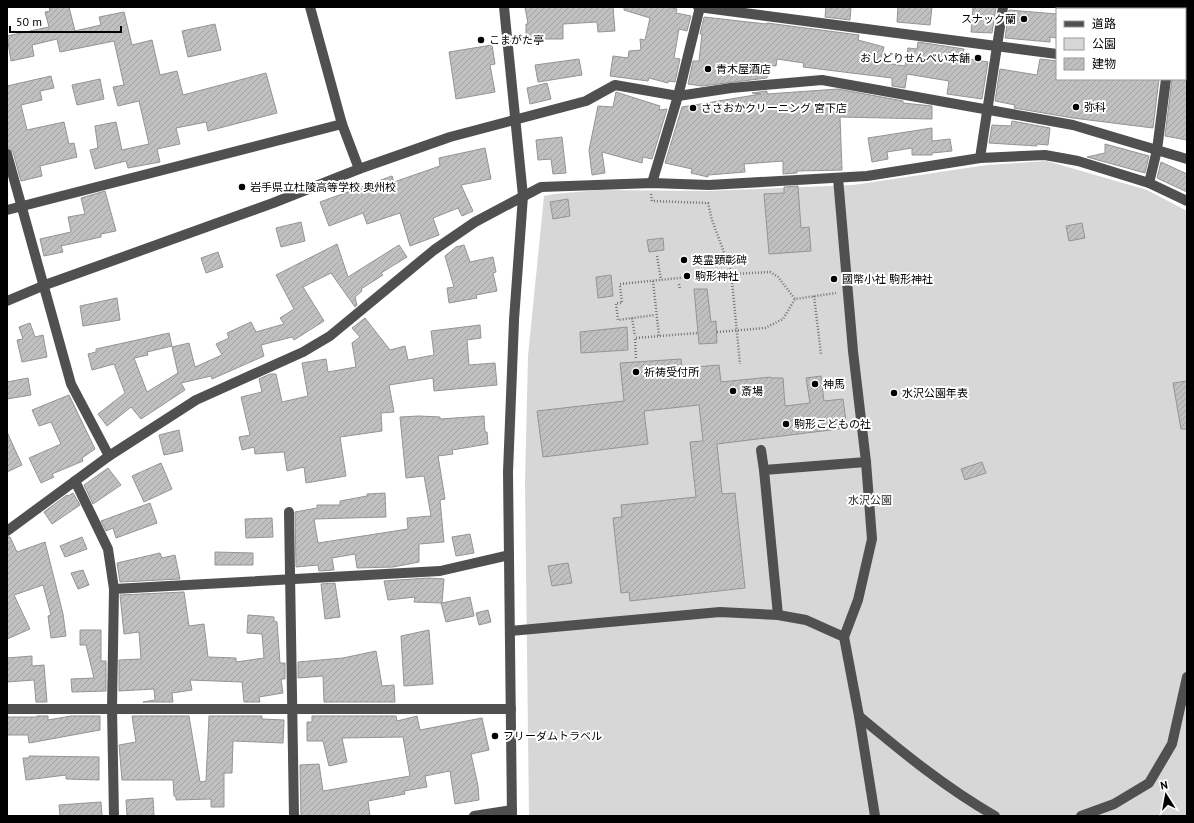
<svg xmlns="http://www.w3.org/2000/svg" width="1194" height="823" font-family="'PT Sans','Noto Sans JP',sans-serif">
  <style>
    .park { fill: #d7d7d7 }
    .building { fill: url(#building-hatch); stroke: #949494 }
    .lines { fill: none; stroke-linecap: round; stroke-linejoin: round }
    .path { stroke: #727272; stroke-width: 2.5; stroke-dasharray: 1 2; stroke-linecap: butt }
    .minor { stroke: #505050; stroke-width: 10 }
    .poi-dot { fill: #000; stroke: #fff; stroke-width: 1.5 }
    .labels { text-anchor: middle; stroke-width: 4; stroke-linejoin: round; paint-order: stroke }
    .poi-label { font-size: 11px; fill: #000; stroke: #fff; text-anchor: start }
    .park-label { font-size: 11px; fill: #2e2e2e; stroke: #fff }
  </style>
  <defs>
    <pattern id="building-hatch" width="6" height="6" patternUnits="userSpaceOnUse"><rect width="6" height="6" fill="#c0c0c0"/><path d="M-1 1l2-2M0 6l6-6M5 7l2-2" fill="none" stroke="#a3a3a3"/></pattern>
  </defs>
  <rect width="100%" height="100%" fill="#fff"/>
  <!-- park -->
  <path class="park" d="M1047,161L1147,190L1187,211V816H529L525,484L528,356L544,196L554,194L599,190L707,191L853,185L987,165Z"/>
  <!-- building -->
  <g class="building">
    <path d="M49,7H69L75,31L101,25L99,17L124,12L132,45L152,40L160,75L177,71L183,95L266,73L277,113L208,131L206,122L176,128L180,144L157,149L160,162L128,168L126,161L95,169L90,150L98,148L95,126L116,122L122,150L149,144L139,101L118,106L113,87L124,85L114,41L60,52L57,39L32,45L34,56L11,61L7,36L49,27L45,12L50,11Z"/>
    <path d="M525,7H613L615,31L598,32L597,22L563,24V39H526V24H528Z"/>
    <path d="M624,7H668L677,9L676,13L691,16L687,31L679,29L674,58L680,59L675,82L668,81V83L649,78L648,81L610,76L613,56L628,58L629,51L641,50L640,39L645,40L650,18L624,10Z"/>
    <path d="M826,7H851L850,20L825,17Z"/>
    <path d="M898,7H932L930,25L897,22Z"/>
    <path d="M973,7H996L992,33L971,32Z"/>
    <path d="M1009,10L1057,14V38L1050,37V42L1005,38Z"/>
    <path d="M704,17L766,24L767,23L859,35L858,40L884,47L880,62L905,66L908,48L917,49L918,42L964,49L962,58L988,62L982,99L947,94L949,81L907,74L905,88L892,86V78L803,67L804,63L777,59L776,66L768,65L767,78L702,86L688,84L693,61H699L702,34H700Z"/>
    <path d="M215,24L221,50L188,57L182,31Z"/>
    <path d="M492,45L495,64L490,65L495,92L456,99L449,52Z"/>
    <path d="M579,59L582,75L538,82L535,65Z"/>
    <path d="M1040,59L1057,61V79H1159L1153,128L1073,118L1014,108L1015,105L995,101L1000,69L1037,75Z"/>
    <path d="M51,76L54,88L40,91L42,100L21,105L27,130L64,122L69,144L74,143L77,157L40,166L42,176L21,181L13,152L7,148V86Z"/>
    <path d="M100,79L104,99L77,105L72,85Z"/>
    <path d="M1172,79H1187V140L1165,136Z"/>
    <path d="M547,83L551,99L530,104L527,88Z"/>
    <path d="M838,89L903,101V103L932,106V119L840,117L842,170L797,171V173L783,174V161L744,164L745,172L708,175V177L691,173L692,169L665,163L682,107L761,94L752,93L767,91V94Z"/>
    <path d="M616,92L660,106L659,110L667,109L652,159L643,157L642,163L602,152L605,173L592,175L589,150L598,106L613,107Z"/>
    <path d="M1012,121L1050,128L1048,145L1036,144L1037,146L989,143L992,125L1011,126Z"/>
    <path d="M932,128V141L950,139L952,151L932,153V155H912V148L887,152L888,159L872,162L868,138Z"/>
    <path d="M562,137L566,173L553,174L551,159L538,160L536,140Z"/>
    <path d="M1105,144L1149,156L1145,173L1087,157L1105,153Z"/>
    <path d="M485,148L491,179L461,185L473,211L462,216L458,208L433,218L439,235L410,246L400,213L367,224L363,213L329,226L320,202L392,176L394,182L440,166L439,158Z"/>
    <path d="M1161,162L1187,174V192L1157,178Z"/>
    <path d="M798,186L801,228L809,227L811,251L769,254L764,194L784,193V187Z"/>
    <path d="M105,191L116,231L101,234V237L61,246L63,252L44,256L40,239L71,232L68,217L85,214L81,198Z"/>
    <path d="M568,199L570,216L553,219L550,202Z"/>
    <path d="M301,222L305,241L281,247L276,228Z"/>
    <path d="M1082,223L1085,238L1069,241L1066,226Z"/>
    <path d="M663,238L664,250L649,252L647,240Z"/>
    <path d="M337,244L348,277L399,245L407,257L381,273L383,275L361,289L362,291L355,297L357,305L355,307L331,273L303,287L324,321L294,340L292,337L261,345L264,356L212,379L211,376L181,383L185,390L141,419L131,407L107,426L98,414L125,393L114,364L92,370L88,354L96,352V349L169,333L172,346L147,352L148,355L134,358L147,392L178,373L172,347L189,343L195,367L222,355L216,344L229,338L227,333L251,322L256,332L284,324L280,318L294,309L276,275Z"/>
    <path d="M464,245L470,262L493,257L496,272L493,273L497,291L476,295L477,298L449,303L447,288L454,287L445,256L456,247Z"/>
    <path d="M218,252L223,267L206,273L201,258Z"/>
    <path d="M611,275L613,296L598,298L596,277Z"/>
    <path d="M694,289H707L711,322L716,321L717,343L699,344Z"/>
    <path d="M117,298L120,320L83,326L80,306Z"/>
    <path d="M365,318L390,350L405,346L408,360L434,355L431,331L480,325L481,338L467,340L469,365L495,363L497,385L434,391L433,378L389,385L394,412L381,413L382,431L340,437L346,476L306,483L304,467L287,471L284,452L255,454L254,447L242,450L239,437L250,435L241,397L262,392L259,379L270,374H276L282,402L308,396L302,363L326,359L328,372L356,367L352,343L360,337L352,328Z"/>
    <path d="M30,323L35,337L43,335L47,357L22,362L17,340L23,339L19,327Z"/>
    <path d="M627,327L628,350L581,353L580,332Z"/>
    <path d="M681,359L682,368L719,365L721,382L771,377V378H783L785,406L810,403L806,378L821,376L824,401L843,399L847,428L717,444L722,494L735,493L745,588L630,601L629,592L621,593L613,518L622,517L621,505L696,497L690,442L703,441L699,405L644,411L648,444L543,457L537,411L624,401L620,363Z"/>
    <path d="M28,378L31,395L7,399V382Z"/>
    <path d="M1187,381V429H1181L1173,383Z"/>
    <path d="M69,395L95,449L82,458L83,461L52,474L54,477L41,483L29,458L61,444L51,422L39,426L32,410Z"/>
    <path d="M419,416L440,417V419L484,416L485,432H487L488,444L452,450L453,454L438,456L445,499L440,500L444,542L419,544V562L393,567L357,568L355,554L332,558L334,570L319,571L318,565L296,567L295,512L317,508V505H340V501L367,496V494L385,493L386,517L314,519L318,543L408,529L407,518L431,516L424,476L406,478L400,417Z"/>
    <path d="M179,430L183,451L164,455L159,435Z"/>
    <path d="M7,432L22,465L7,472Z"/>
    <path d="M982,462L986,473L965,480L961,469Z"/>
    <path d="M161,463L172,489L144,502L132,476Z"/>
    <path d="M108,468L121,485L93,504L84,485Z"/>
    <path d="M73,493L80,505L52,524L44,512L67,495L68,496Z"/>
    <path d="M150,503L157,523L116,538L113,528L106,531L101,521Z"/>
    <path d="M272,518L273,537L246,538L245,519Z"/>
    <path d="M470,534L474,553L456,556L452,537Z"/>
    <path d="M7,537H10L17,552L45,542L63,614L66,636L51,638L48,616L51,615L43,585L14,595L30,629L7,639Z"/>
    <path d="M82,537L87,549L65,557L60,546Z"/>
    <path d="M215,552L253,553V565H215Z"/>
    <path d="M160,553L162,558L175,555L180,579L120,582L117,563Z"/>
    <path d="M568,563L572,583L552,586L548,566Z"/>
    <path d="M83,570L89,585L78,589L71,573Z"/>
    <path d="M428,578L444,579L442,603L470,597L474,616L446,622L441,603L414,602L415,597L388,600L384,581Z"/>
    <path d="M335,583L340,617L325,619L321,584Z"/>
    <path d="M184,592L189,626L204,624L208,657L236,658V662L264,658L262,634L247,633L248,615L274,617V621L277,622L280,663H285V679H281L283,693L259,697L260,702H244L242,682L190,680L192,690L172,693L173,702H143L155,700L154,689L119,691V660L141,659L139,632L124,634L120,595Z"/>
    <path d="M488,610L491,622L479,625L476,613Z"/>
    <path d="M80,630H101V661H106V691L72,692L71,679L94,678L86,645H80Z"/>
    <path d="M429,630L433,684L404,686L401,636Z"/>
    <path d="M376,651L382,686L394,685L395,702H324L323,676L298,678V662L343,658Z"/>
    <path d="M32,656V666L44,665L47,702H36L34,680L7,682V658Z"/>
    <path d="M37,716H48V720L71,716H100V730L29,743L28,735H7V717H37Z"/>
    <path d="M132,716H189L200,782L206,781L209,716H262V719L284,720L283,743L233,741L232,773H224V807H211V799L176,800V797L174,796L173,780H122L119,745L136,742Z"/>
    <path d="M312,716H396L397,721L417,716L420,730L482,718L489,750L471,754L478,786L479,800L455,804L450,771L425,776L427,787L404,791L405,794L368,801L370,816H301L300,765L319,764L323,791L410,776L403,737L342,738L347,762L329,766L323,741H307V722H312Z"/>
    <path d="M29,756L99,757V780L66,779V775L26,780L23,758H29Z"/>
    <path d="M153,798L154,816H127L126,800Z"/>
    <path d="M101,802L102,816H60L59,805Z"/>
  </g>
  <g class="lines">
    <!-- path -->
    <g class="path">
      <path d="M651,194L652,201L708,203L712,220L731,271L740,364"/>
      <path d="M657,256L661,280"/>
      <path d="M698,276L770,272L778,277L795,299L836,293"/>
      <path d="M653,281L659,336"/>
      <path d="M620,284L689,277"/>
      <path d="M679,284L680,289"/>
      <path d="M620,286L622,303H616L618,320L655,315"/>
      <path d="M814,296L821,354"/>
      <path d="M632,318L635,336"/>
      <path d="M717,332L765,328L783,319L795,299"/>
      <path d="M636,358L635,338L698,333"/>
    </g>
    <!-- minor -->
    <g class="minor">
      <path d="M310,7L342,124L359,169"/>
      <path d="M504,7L523,196L514,320L508,472L512,816"/>
      <path d="M698,7L1057,54"/>
      <path d="M1177,9V7"/>
      <path d="M1185,70H1187"/>
      <path d="M7,154L71,384L109,456"/>
      <path d="M980,158L1045,155L1078,161L1149,183L1187,201"/>
      <path d="M652,183L678,96L700,7"/>
      <path d="M1149,183L1157,150L1166,79"/>
      <path d="M7,210L342,124"/>
      <path d="M7,301L45,285L273,203L359,169L450,137L586,101L615,85L678,96L731,88L822,80L1073,125L1187,159"/>
      <path d="M761,450L764,470"/>
      <path d="M75,481L108,549L114,589L112,708L114,816"/>
      <path d="M289,512L294,816"/>
      <path d="M7,531L109,456L196,400L303,352L330,336L434,250L475,222L541,187L652,183L709,185L867,176L980,158L1003,7"/>
      <path d="M114,589L440,571L509,555"/>
      <path d="M778,615L764,470L866,462L853,351L838,178"/>
      <path d="M510,631L720,612L778,615L806,620L844,637L859,716L875,816"/>
      <path d="M844,637L858,600L872,539L866,462"/>
      <path d="M7,709H511"/>
      <path d="M859,716C902,752 946,788 995,816"/>
      <path d="M474,816L512,810"/>
      <path d="M1081,816L1114,804L1149,783L1172,744L1187,677"/>
    </g>
  </g>
  <!-- markers -->
  <g class="poi-dot">
    <circle cx="1024" cy="19" r="4"/>
    <circle cx="481" cy="40" r="4"/>
    <circle cx="978" cy="58" r="4"/>
    <circle cx="708" cy="69" r="4"/>
    <circle cx="1076" cy="107" r="4"/>
    <circle cx="693" cy="108" r="4"/>
    <circle cx="242" cy="187" r="4"/>
    <circle cx="684" cy="260" r="4"/>
    <circle cx="687" cy="276" r="4"/>
    <circle cx="834" cy="279" r="4"/>
    <circle cx="636" cy="372" r="4"/>
    <circle cx="815" cy="384" r="4"/>
    <circle cx="733" cy="391" r="4"/>
    <circle cx="894" cy="393" r="4"/>
    <circle cx="786" cy="424" r="4"/>
    <circle cx="495" cy="736" r="4"/>
  </g>
  <g class="labels">
    <!-- poi labels -->
    <g class="poi-label">
      <text x="1016" y="23" text-anchor="end">スナック蘭</text>
      <text x="489" y="44">こまがた亭</text>
      <text x="970" y="62" text-anchor="end">おしどりせんべい本舗</text>
      <text x="716" y="73">青木屋酒店</text>
      <text x="1084" y="111">弥科</text>
      <text x="701" y="112">ささおかクリーニング 宮下店</text>
      <text x="250" y="191">岩手県立杜陵高等学校 奥州校</text>
      <text x="692" y="264">英霊顕彰碑</text>
      <text x="695" y="280">駒形神社</text>
      <text x="842" y="283">國幣小社 駒形神社</text>
      <text x="644" y="376">祈祷受付所</text>
      <text x="823" y="388">神馬</text>
      <text x="741" y="395">斎場</text>
      <text x="902" y="397">水沢公園年表</text>
      <text x="794" y="428">駒形こどもの社</text>
      <text x="503" y="740">フリーダムトラベル</text>
    </g>
    <!-- park labels -->
    <g class="park-label">
      <text x="870" y="504">水沢公園</text>
    </g>
  </g>
  <!-- border -->
  <rect width="1194" height="823" fill="none" stroke="#000000" stroke-width="16"/>
  <!-- legend -->
  <rect x="1056" y="8" width="130" height="72" fill="#ffffff" stroke="#999999"/>
  <rect x="1064" y="21" width="20" height="6" fill="#505050" stroke="#999999"/>
  <text x="1092" y="28" font-size="12" fill="#000000">道路</text>
  <rect x="1064" y="38" width="20" height="12" fill="#d7d7d7" stroke="#999999"/>
  <text x="1092" y="48" font-size="12" fill="#000000">公園</text>
  <rect x="1064" y="58" width="20" height="12" fill="url(#building-hatch)" stroke="#999999"/>
  <text x="1092" y="68" font-size="12" fill="#000000">建物</text>
  <!-- north arrow -->
  <g transform="translate(1166 795) rotate(349)" stroke="#ffffff" stroke-width="3" paint-order="stroke">
  <path d="M0-3L7 15L0 10L-7 15Z" fill="#000000"/>
  <text y="-6" font-size="11" font-weight="bold" text-anchor="middle" fill="#000000">N</text>
  </g>
  <!-- scale -->
  <path d="M10 26v6h111v-6" fill="none" stroke="#000000" stroke-width="2"/>
  <text x="16" y="26" font-size="12" fill="#000000" stroke="#ffffff" stroke-width="3" paint-order="stroke">50 m</text>
</svg>
